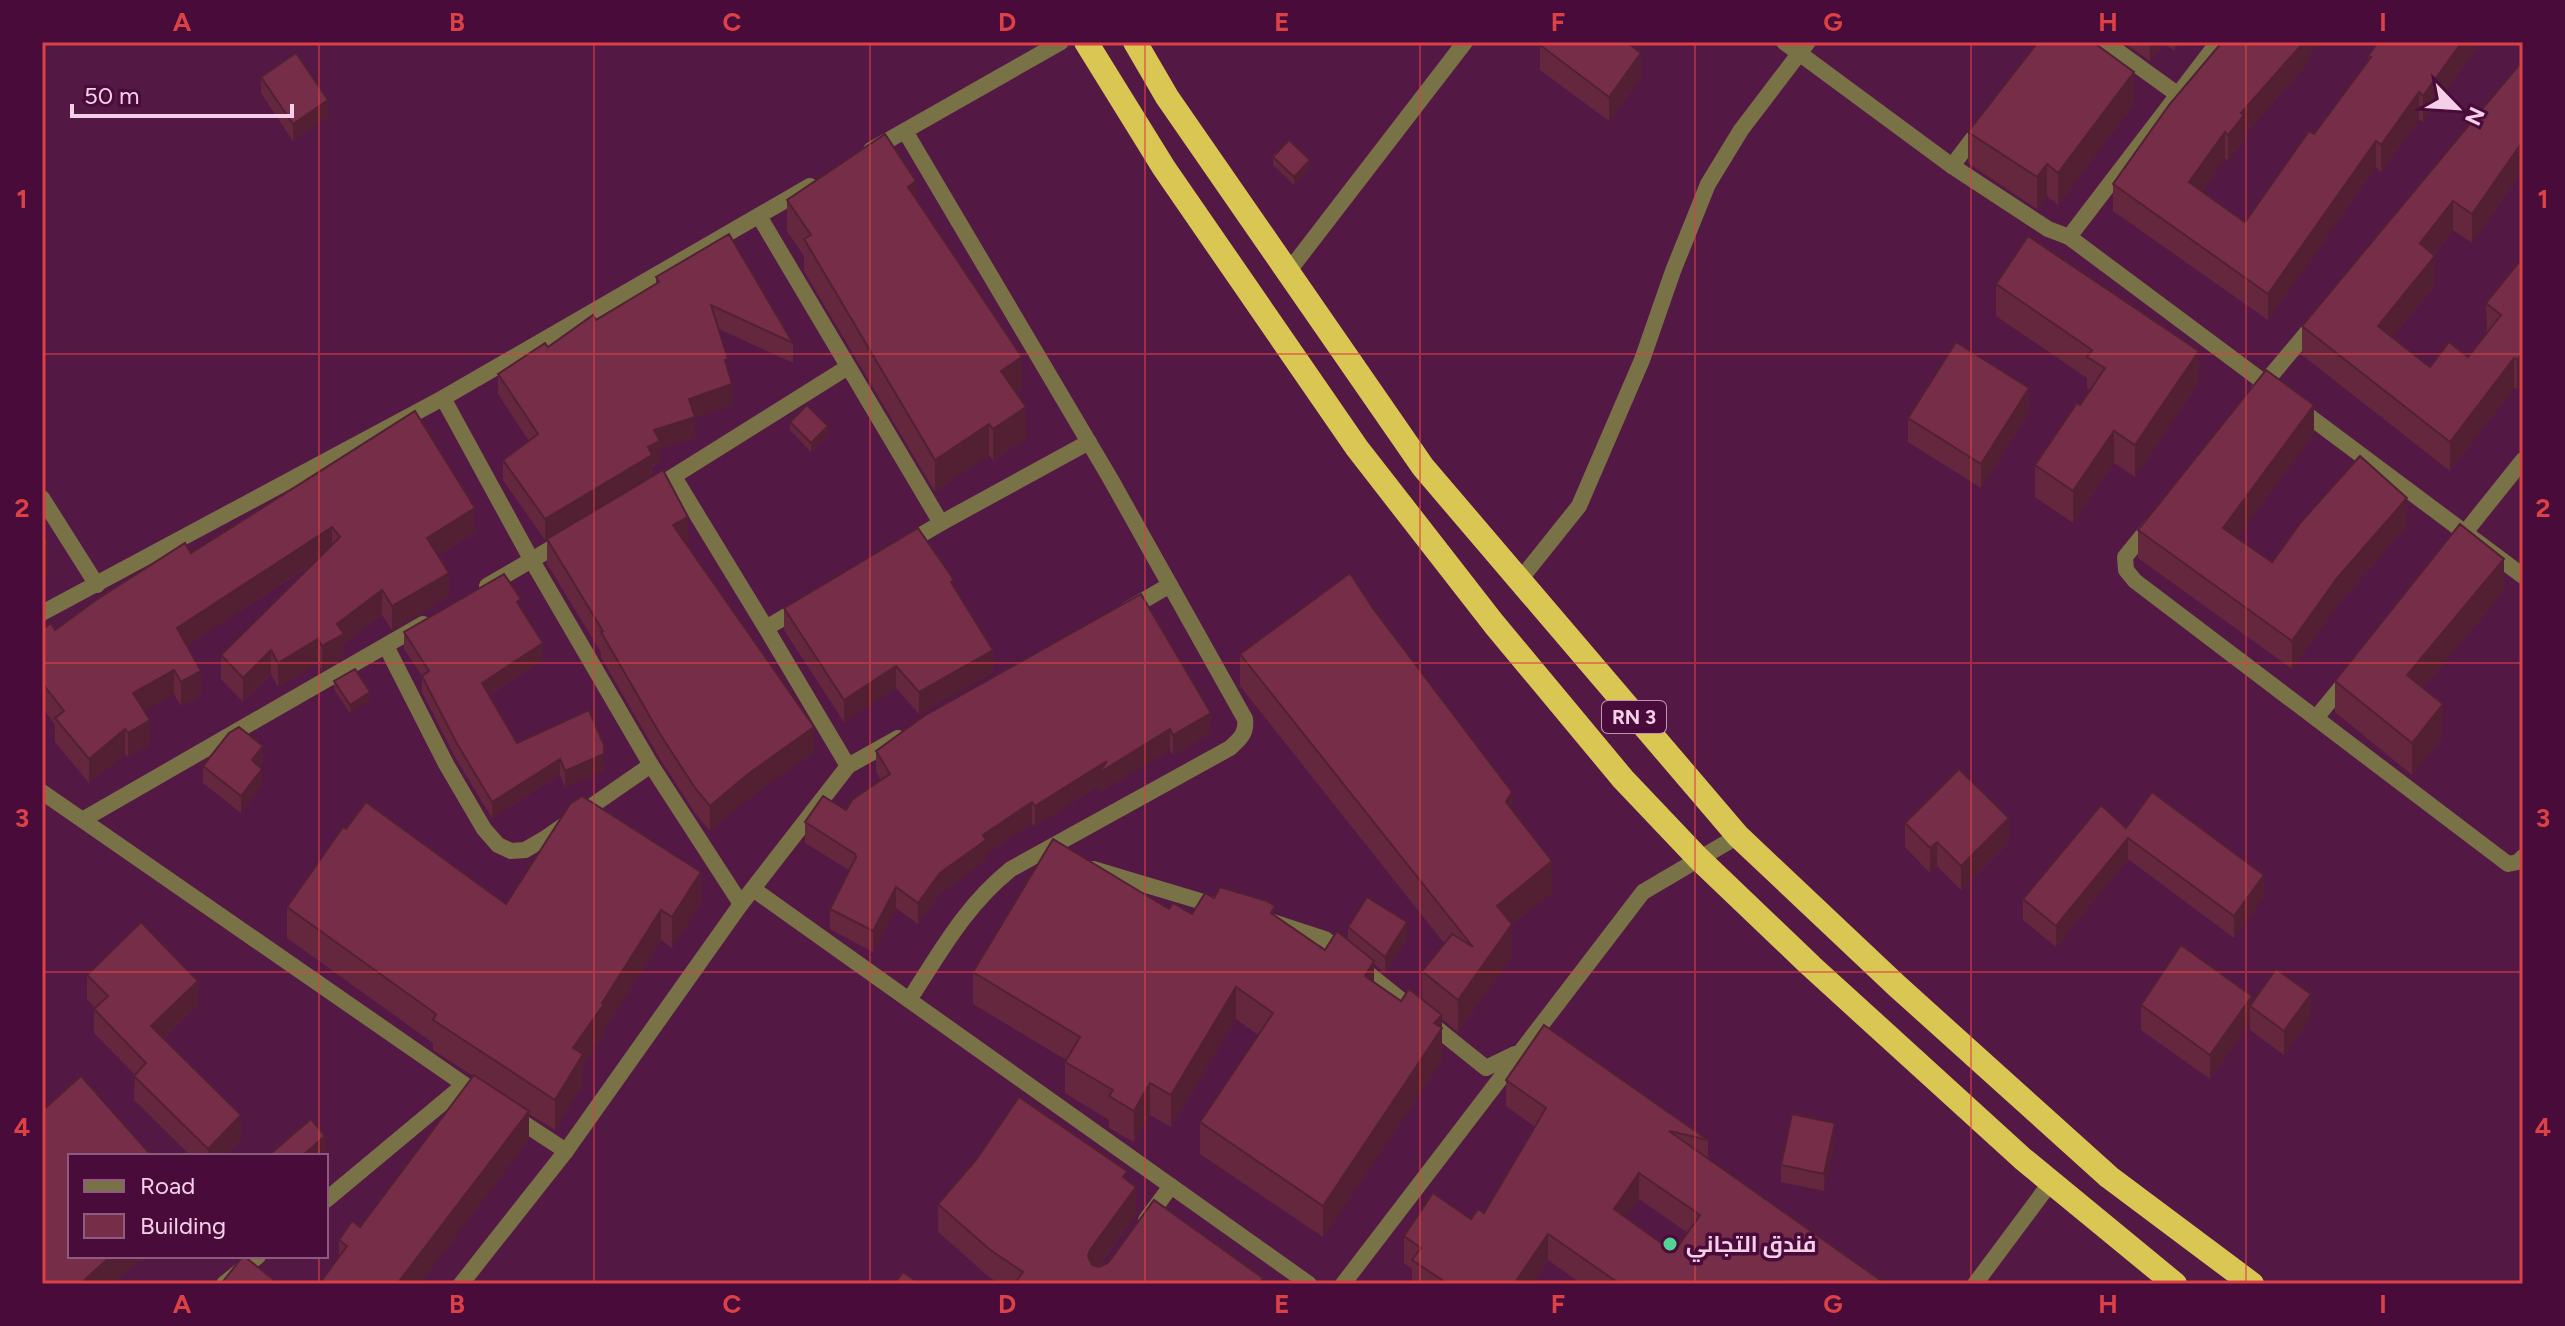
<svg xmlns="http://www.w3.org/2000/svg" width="2565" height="1326" font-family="Figtree,Cairo,sans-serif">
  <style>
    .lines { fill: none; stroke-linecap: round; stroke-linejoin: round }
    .street { stroke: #797247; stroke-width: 16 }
    .highway { stroke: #dac653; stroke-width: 24 }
    .wall { fill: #65273e; fill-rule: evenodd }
    .shaded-wall { fill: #522032 }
    .building { fill: #752d48; stroke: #522032; stroke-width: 2; fill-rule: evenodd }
    .grid { fill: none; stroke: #db4145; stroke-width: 2; stroke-opacity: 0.55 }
    .poi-dot { fill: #53d396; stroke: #490c3a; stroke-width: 3 }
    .labels { text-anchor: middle; stroke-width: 7; stroke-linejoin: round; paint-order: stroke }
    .shield { fill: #490c3a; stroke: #c194b3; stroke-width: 2 }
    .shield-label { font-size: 20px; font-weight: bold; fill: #f5cfe7 }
    .poi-label { font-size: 22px; font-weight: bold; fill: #f5cfe7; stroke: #490c3a; text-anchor: start }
    .neatline { fill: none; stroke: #db4145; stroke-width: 3 }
    .grid-label { font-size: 26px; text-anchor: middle; font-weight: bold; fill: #db4145 }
  </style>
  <rect width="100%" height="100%" fill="#541845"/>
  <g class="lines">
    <!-- street -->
    <g class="street">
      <path d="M1784,42L1952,166L2048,229L2069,237L2218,42"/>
      <path d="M2105,42L2177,94"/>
      <path d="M871,150L1061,42"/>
      <path d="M1952,166L1980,129"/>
      <path d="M759,216L941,523L906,544"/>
      <path d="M2069,237L2273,389"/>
      <path d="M1288,272L1465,42"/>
      <path d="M2258,391L2315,323"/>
      <path d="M443,398L531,559L651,765L741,904"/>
      <path d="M2298,408L2523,576"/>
      <path d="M674,477L766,628"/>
      <path d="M650,491L848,367"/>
      <path d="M42,498L97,585"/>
      <path d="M941,523L1089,442"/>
      <path d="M2151,525L2125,557L2126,570L2135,581L2508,864L2518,862L2523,857"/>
      <path d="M2459,540L2523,460"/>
      <path d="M1519,581L1579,506L1642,360L1673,271L1708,184L1741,130L1808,42"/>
      <path d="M487,586L564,541"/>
      <path d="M800,608L766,628L848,766L898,738"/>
      <path d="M1127,610L1170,585"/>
      <path d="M42,613L443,398L810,186"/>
      <path d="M386,646L446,764L484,829L498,845L511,851L525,850L544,839L651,765"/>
      <path d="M2316,718L2347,680"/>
      <path d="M42,792L481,1096"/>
      <path d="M84,819L423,624"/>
      <path d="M1093,869L1220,907"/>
      <path d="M753,889L909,1000C941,951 965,906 1011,869L1230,748C1240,739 1247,733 1245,719L1110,478L905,131"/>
      <path d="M1273,922L1325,939L1486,1068L1515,1054"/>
      <path d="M909,1000L1309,1284"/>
      <path d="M511,1115L566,1151"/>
      <path d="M326,1200L464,1085"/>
      <path d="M1146,1220L1171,1186"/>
      <path d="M224,1284L258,1256"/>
      <path d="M461,1284L566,1151L741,904L848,766"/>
      <path d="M1343,1284L1643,892L1738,836"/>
      <path d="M1975,1284L2051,1182"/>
    </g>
    <!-- highway -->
    <g class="highway">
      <path d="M1086,42L1164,168L1357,448L1494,624L1623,779L1698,858L1811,966L2023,1159L2175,1284"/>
      <path d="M1135,42L1167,97L1423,467L1738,836L1897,986L2109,1177L2252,1284"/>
    </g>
  </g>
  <!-- wall -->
  <g class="wall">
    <path d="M2123,42H2182L2175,51L2163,43L2150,61Z"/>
    <path d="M2476,42V49L2423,122L2419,119L2381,172L2376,167L2268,320L2113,211V184L2309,55V62L2244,136V141L2228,161L2225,158L2202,191L2245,222L2314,134L2368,61V56Z"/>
    <path d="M1540,45L1641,78L1609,121L1540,70Z"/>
    <path d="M2523,60V170L2472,243L2453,230L2434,255L2435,285L2392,338L2430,367L2468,357L2487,333L2486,303L2523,261V381L2517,389L2514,388L2450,471L2302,355V326Z"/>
    <path d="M261,77L328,117L293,141L261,93Z"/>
    <path d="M2134,104L2058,205L2047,196L2037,209L1968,163V132Z"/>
    <path d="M1273,157L1310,168L1294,185L1273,165Z"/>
    <path d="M787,200H916L1022,389L1016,392L1026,439L993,461L989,455L935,492L804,271V256L787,231Z"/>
    <path d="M656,277L793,343V363L719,329L728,372L732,405L695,418V438L660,449V461L545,540L503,480V460L529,441L498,394V374L548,347L656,284Z"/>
    <path d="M1996,284L2199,382L2135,477L2114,463L2073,523L2035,497V465L2090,390L2087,388V378L1996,316Z"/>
    <path d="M415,411L475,532L438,556L449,597L392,630L382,615L344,644V658L322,671L318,663L278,687L271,674L243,702L221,679V655L313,564L187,645L201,695L181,706L174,694L144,711L150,744L128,757L125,754L89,783L55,742V725L42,707V630H55L191,553Z"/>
    <path d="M2029,412L1981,488L1908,442V418Z"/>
    <path d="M790,422L828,435L811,452L790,430Z"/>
    <path d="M2314,434L2237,537L2272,562L2407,526L2337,606L2292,669L2138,558V530Z"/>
    <path d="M547,539L688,542L685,543L814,752L748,799L710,831L695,813L660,759L601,657V652L547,564Z"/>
    <path d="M954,588L993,672L919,714L896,688L844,722L784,630V608Z"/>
    <path d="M2504,591L2423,688L2443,736L2412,775L2335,712V681Z"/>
    <path d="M1141,594L1211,733L1173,755L1170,750L1099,793V786L1035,826L1032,823L986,854V860L940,894L918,924L896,908L873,952L830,929V909L849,870L805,843V822L846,810L881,780L876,772V751Z"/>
    <path d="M1372,607L1512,811L1552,893L1512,925V956L1458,1032L1442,1019V1060L1323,1237L1200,1154V1122L1258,1035L1236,1019L1171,1127L1150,1115L1134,1142L1109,1128V1120L1065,1093V1062L1066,1060L973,1004V972L1169,909L1192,914L1214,898L1275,916L1325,950L1348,940V927L1407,938L1385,973L1374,964V982L1401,1001L1422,999V971L1444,943L1240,686V654Z"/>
    <path d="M521,609L543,660L489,695L517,743L604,771L565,787L560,775L492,818L456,759L422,692V676L404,649V632Z"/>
    <path d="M334,681L370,700L350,713L334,689Z"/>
    <path d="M263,762L260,766L262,785L241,813L203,783V766Z"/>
    <path d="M1905,823L2009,842L1961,890L1937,866L1930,873L1905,847Z"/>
    <path d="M2126,828L2264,896L2234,938L2128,859L2056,947L2023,920V899Z"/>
    <path d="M701,903L672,948L661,940L604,1030V1035L583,1064V1084L555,1130L529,1114V1140L339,1257V1240L360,1227L473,1076L433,1050V1043L287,938V907L506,904Z"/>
    <path d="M87,975L198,1005L164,1038L241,1140L225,1156H191L134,1100L135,1075L94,1033V1009L95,1008L87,999Z"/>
    <path d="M2252,1003L2311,1018L2284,1055L2250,1030V1023L2210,1079L2141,1030V1005Z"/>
    <path d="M1506,1080L1708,1140V1159L1886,1284H1582L1548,1260L1532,1284H1412V1269L1404,1263V1236L1471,1219L1484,1213L1535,1127L1506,1106ZM1639,1199L1688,1233L1674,1252L1626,1217Z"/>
    <path d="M1835,1139L1824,1191L1781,1182V1165Z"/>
    <path d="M1127,1180L1136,1215L1098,1267L1263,1284H1000L989,1277L938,1232V1204Z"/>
  </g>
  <!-- shaded-wall -->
  <g class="shaded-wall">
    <path d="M2150,42H2163L2150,61Z"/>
    <path d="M2175,42H2182L2175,51Z"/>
    <path d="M2304,42H2321L2309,55V62L2244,136V141L2228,161V135L2241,113Z"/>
    <path d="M2462,42H2476V49L2423,122V96Z"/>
    <path d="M1641,53V78L1609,121V97Z"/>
    <path d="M2134,72V104L2058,205V173Z"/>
    <path d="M2419,92V119L2381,172V145Z"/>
    <path d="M328,100V117L293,141V124Z"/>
    <path d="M2225,132V158L2189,209V182Z"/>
    <path d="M2376,141V167L2268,320V294Z"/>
    <path d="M2523,141V170L2472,243V214Z"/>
    <path d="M1310,160V168L1294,185V177Z"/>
    <path d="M2047,164V196L2037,209V177Z"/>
    <path d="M916,181V213L908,187Z"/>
    <path d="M2453,201V230L2420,272V243Z"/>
    <path d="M2435,256V285L2378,355V326Z"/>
    <path d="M2199,351V382L2135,477V445Z"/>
    <path d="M2523,352V381L2517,389V360Z"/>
    <path d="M1022,357V389L1001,402V371Z"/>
    <path d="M2514,358V388L2450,471V442Z"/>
    <path d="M732,384V405L695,418V438L660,449V461L652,465V475L545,540V519L648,447L654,430L689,399Z"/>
    <path d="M2029,388V412L1981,488V464Z"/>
    <path d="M2314,405V434L2223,556V528Z"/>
    <path d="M1026,407V439L993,461V429Z"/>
    <path d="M989,424V455L935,492V460Z"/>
    <path d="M828,426V435L811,452V443Z"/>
    <path d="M2114,431V463L2073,523V491Z"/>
    <path d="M2407,498V526L2337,606L2292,669V641L2337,578Z"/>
    <path d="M475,508V532L427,563V538Z"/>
    <path d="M688,517V542L673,550V525Z"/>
    <path d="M332,527V551L177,652V628Z"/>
    <path d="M48,544V574L42,577V547Z"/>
    <path d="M2504,559V591L2407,707V675Z"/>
    <path d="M449,573V597L392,630V606Z"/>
    <path d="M382,590V615L344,644V658L322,671V646L337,624Z"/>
    <path d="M318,639V663L278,687V663Z"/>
    <path d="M543,643V660L482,699V683Z"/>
    <path d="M271,650V674L243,702V678Z"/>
    <path d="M993,650V672L919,714V692Z"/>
    <path d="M896,666V688L844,722V700Z"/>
    <path d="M174,670V694L133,717V693Z"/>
    <path d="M201,671V695L181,706V682Z"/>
    <path d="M370,692V700L350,713V705Z"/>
    <path d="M2443,704V736L2412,775V743Z"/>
    <path d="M1211,713V733L1173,755V735Z"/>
    <path d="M150,720V744L128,757V733Z"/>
    <path d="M814,727V752L748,799L710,831V806L748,774Z"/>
    <path d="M125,729V754L89,783V759Z"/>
    <path d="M1170,729V750L1099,793V786L1035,826V806L1107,761Z"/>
    <path d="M263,746V762L252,777V760Z"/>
    <path d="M604,754V771L565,787V771Z"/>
    <path d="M560,759V775L492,818V802Z"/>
    <path d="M262,769V785L241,813V796Z"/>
    <path d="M1512,792V824L1506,802Z"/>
    <path d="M1032,802V823L986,854V860L940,894L918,924V903L940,873L983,835Z"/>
    <path d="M2009,818V842L1961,890V866Z"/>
    <path d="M2128,838V859L2056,947V926Z"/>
    <path d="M1937,842V866L1930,873V848Z"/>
    <path d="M1552,861V893L1512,925V956L1458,1032V1000L1497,906Z"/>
    <path d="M701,872V903L672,948V917Z"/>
    <path d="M2264,875V896L2234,938V916Z"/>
    <path d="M896,887V908L873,952V931Z"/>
    <path d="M661,910V940L604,1030V1035L583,1064V1084L555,1130V1100L573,1048Z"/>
    <path d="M1407,922V938L1385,973V957Z"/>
    <path d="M1374,961V992L1365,976Z"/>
    <path d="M198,981V1005L151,1050V1026Z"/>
    <path d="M1236,987V1019L1171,1127V1095Z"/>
    <path d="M2311,994V1018L2284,1055V1031Z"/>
    <path d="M2252,996V1007L2250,1006V1023L2210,1079V1055Z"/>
    <path d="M1442,1015V1060L1323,1237V1206L1434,1023Z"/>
    <path d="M1150,1083V1115L1134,1142V1111Z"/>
    <path d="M529,1111V1140L420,1284H397Z"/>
    <path d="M241,1115V1140L225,1156H208V1149Z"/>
    <path d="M1835,1123V1139L1824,1191V1174Z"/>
    <path d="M325,1136V1152L321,1156H302Z"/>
    <path d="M1639,1173V1199L1614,1235V1209Z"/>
    <path d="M1136,1187V1215L1090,1277L1088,1256L1090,1250Z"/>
    <path d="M1548,1234V1260L1532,1284H1514Z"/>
    <path d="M111,1256H144L113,1284H80Z"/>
  </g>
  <!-- building -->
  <g class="building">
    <path d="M1543,42H1626L1641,53L1609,97L1540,45Z"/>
    <path d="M2038,42H2093L2134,72L2058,173L2047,164L2037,177L1968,132Z"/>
    <path d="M2222,42H2304L2241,113L2244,115L2228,135L2225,132L2189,182L2245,222L2309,131L2314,134L2371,57L2368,56L2378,42H2462L2423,96L2419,92L2381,145L2376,141L2268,294L2113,184L2169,105Z"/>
    <path d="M296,53L328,100L293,124L261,77Z"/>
    <path d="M2523,60V141L2472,214L2453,201L2420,243L2435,256L2378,326L2430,367L2449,342L2468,357L2501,315L2486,303L2519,262L2521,264L2523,261V352L2517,360L2514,358L2450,442L2302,326Z"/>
    <path d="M885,134L916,181L908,187L1022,357L1001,371L1026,407L993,429L989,424L935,460L804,239L811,235L787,200Z"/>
    <path d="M1289,140L1310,160L1294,177L1273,157Z"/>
    <path d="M729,234L793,343L711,305L728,359L725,360L732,384L689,399L695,417L654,430L660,441L648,447L652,455L545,519L503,460L538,434L498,374L545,343L548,347L593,315L596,320L659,282L656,277Z"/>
    <path d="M2028,236L2199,351L2135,445L2114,431L2073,491L2035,465L2077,403L2080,405L2105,368L2087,357L2092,350L1996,284Z"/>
    <path d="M1956,342L2029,388L1981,464L1908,418Z"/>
    <path d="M2266,370L2314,405L2223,528L2272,562L2301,522L2360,456L2407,498L2337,578L2292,641L2138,530Z"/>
    <path d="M807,405L828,426L811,443L790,422Z"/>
    <path d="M415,411L475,508L427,538L449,573L392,606L382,590L337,624L344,634L322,646L318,639L278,663L271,650L243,678L221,655L340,537L332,527L177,628L201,671L181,682L174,670L133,693L150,720L128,733L125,729L89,759L55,718L64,711L42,683V630L51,623L55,630L96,600L185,543L191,553Z"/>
    <path d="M663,470L688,517L673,525L814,727L748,774L710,806L695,788L660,734L601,632L603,631L547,539Z"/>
    <path d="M2460,524L2504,559L2407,675L2443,704L2412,743L2335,681Z"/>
    <path d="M918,528L954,580L951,582L993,650L919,692L896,666L844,700L784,608Z"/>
    <path d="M42,532L48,544L42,547Z"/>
    <path d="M1350,573L1372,607L1512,792L1506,802L1552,861L1497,906L1512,924L1458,1000L1422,971L1452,934L1473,947L1240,654Z"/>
    <path d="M504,574L521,599L517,602L543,643L482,683L517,743L589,710L604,745V754L565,771L560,759L492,802L456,742L422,676L429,671L404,632Z"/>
    <path d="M1141,594L1211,713L1173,735L1170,729L1099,773L1107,761L1035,806L1032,802L983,835L986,840L940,873L918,903L896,887L873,931L830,909L856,857L855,854L805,822L823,796L846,810L853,799L890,774L876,751L924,716Z"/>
    <path d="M355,669L370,692L350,705L334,681Z"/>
    <path d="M239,727L263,746L252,760L262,769L241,796L203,766L229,733Z"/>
    <path d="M1959,769L2009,818L1961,866L1937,842L1930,848L1905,823Z"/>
    <path d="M2152,792L2264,875L2234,916L2128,838L2056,926L2023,899L2101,805L2126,828Z"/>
    <path d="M582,796L701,872L672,917L661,910L602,1003L604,1004L573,1048L583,1054L555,1100L433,1020L436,1014L287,907L343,827L346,829L366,802L506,904L570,804Z"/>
    <path d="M1053,839L1169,909L1173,903L1192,914L1205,893L1214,898L1220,887L1267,901L1275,906L1271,913L1325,950L1337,931L1374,961L1365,976L1401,1001L1409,989L1442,1015L1434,1023L1442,1028L1323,1206L1200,1122L1273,1013L1236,987L1171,1095L1150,1083L1134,1111L1109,1096L1113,1090L1065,1062L1080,1037L973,972Z"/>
    <path d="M1367,897L1407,922L1385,957L1348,927Z"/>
    <path d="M141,922L198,981L151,1026L241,1115L208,1149L134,1076L146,1063L94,1009L108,996L87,975Z"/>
    <path d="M2181,945L2252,996L2210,1055L2141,1005Z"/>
    <path d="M2276,969L2311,994L2284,1031L2250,1006Z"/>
    <path d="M1544,1025L1708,1140L1669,1131L1886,1284H1780L1776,1281L1774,1284H1620L1548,1234L1514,1284H1448L1412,1260L1421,1248L1404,1236L1433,1193L1471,1219L1478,1209L1484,1213L1546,1108L1506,1080ZM1639,1173L1700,1215L1674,1252L1614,1209Z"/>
    <path d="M474,1075L529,1111L397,1284H319L347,1246L339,1240L352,1221L360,1227Z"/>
    <path d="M81,1076L152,1156H70V1256H111L80,1284H42V1111Z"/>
    <path d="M1019,1097L1127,1171L1123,1177L1136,1187L1090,1250L1088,1256L1092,1265L1099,1267L1108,1263L1154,1200L1263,1278L1259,1284H1017L1015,1283L1023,1272L989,1249L938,1204L976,1160Z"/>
    <path d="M1792,1114L1835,1123L1824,1174L1781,1165Z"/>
    <path d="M311,1119L325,1136L302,1156H268Z"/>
    <path d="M243,1256H244L279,1284H221Z"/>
    <path d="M903,1272L920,1284H894Z"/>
  </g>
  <!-- grid -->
  <path class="grid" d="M319,42V1156M594,42V1284M870,42V1284M1145,42V1284M1420,42V1284M1695,42V1284M1971,42V1284M2246,42V1284M42,354H2523M42,663H2523M42,972H2523M319,1256V1284"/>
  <!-- markers -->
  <circle class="poi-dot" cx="1670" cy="1244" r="8"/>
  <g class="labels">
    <!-- shield labels -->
    <rect class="shield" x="1602" y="701" width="64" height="32" rx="6"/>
    <g class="shield-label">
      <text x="1634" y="724">RN 3</text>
    </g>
    <!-- poi labels -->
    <g class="poi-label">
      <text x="1686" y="1252">فندق التجاني</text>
    </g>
  </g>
  <!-- border -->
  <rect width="2565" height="1326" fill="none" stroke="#490c3a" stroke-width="88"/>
  <!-- legend -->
  <rect x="68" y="1154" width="260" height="104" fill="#490c3a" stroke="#8e5a7f" stroke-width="2"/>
  <rect x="84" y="1180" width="40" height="12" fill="#797247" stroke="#8e5a7f" stroke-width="2"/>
  <text x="140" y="1194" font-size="24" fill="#f5cfe7">Road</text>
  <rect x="84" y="1214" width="40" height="24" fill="#752d48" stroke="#8e5a7f" stroke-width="2"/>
  <text x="140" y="1234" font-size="24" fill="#f5cfe7">Building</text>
  <!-- north arrow -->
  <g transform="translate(2457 108) rotate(115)" stroke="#490c3a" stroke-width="6" paint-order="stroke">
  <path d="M0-6L14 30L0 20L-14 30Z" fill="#f5cfe7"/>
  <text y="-12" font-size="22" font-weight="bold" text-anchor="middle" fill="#f5cfe7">N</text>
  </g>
  <!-- scale -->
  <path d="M72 104v12h220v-12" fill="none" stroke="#f5cfe7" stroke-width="4"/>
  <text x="84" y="104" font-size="24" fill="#f5cfe7" stroke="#490c3a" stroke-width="6" paint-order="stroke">50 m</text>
  <rect x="44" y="44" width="2477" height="1238" class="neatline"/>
  <g class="grid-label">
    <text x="182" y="31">A</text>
    <text x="457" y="31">B</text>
    <text x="732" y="31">C</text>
    <text x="1007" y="31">D</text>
    <text x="1282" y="31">E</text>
    <text x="1558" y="31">F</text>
    <text x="1833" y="31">G</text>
    <text x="2108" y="31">H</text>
    <text x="2383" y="31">I</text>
    <text x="22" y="208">1</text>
    <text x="2543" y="208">1</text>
    <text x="22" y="517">2</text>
    <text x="2543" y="517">2</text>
    <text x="22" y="827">3</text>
    <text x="2543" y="827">3</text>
    <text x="22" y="1136">4</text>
    <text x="2543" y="1136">4</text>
    <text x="182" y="1313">A</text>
    <text x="457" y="1313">B</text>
    <text x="732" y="1313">C</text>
    <text x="1007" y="1313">D</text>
    <text x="1282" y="1313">E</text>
    <text x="1558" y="1313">F</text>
    <text x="1833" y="1313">G</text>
    <text x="2108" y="1313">H</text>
    <text x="2383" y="1313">I</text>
  </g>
</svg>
